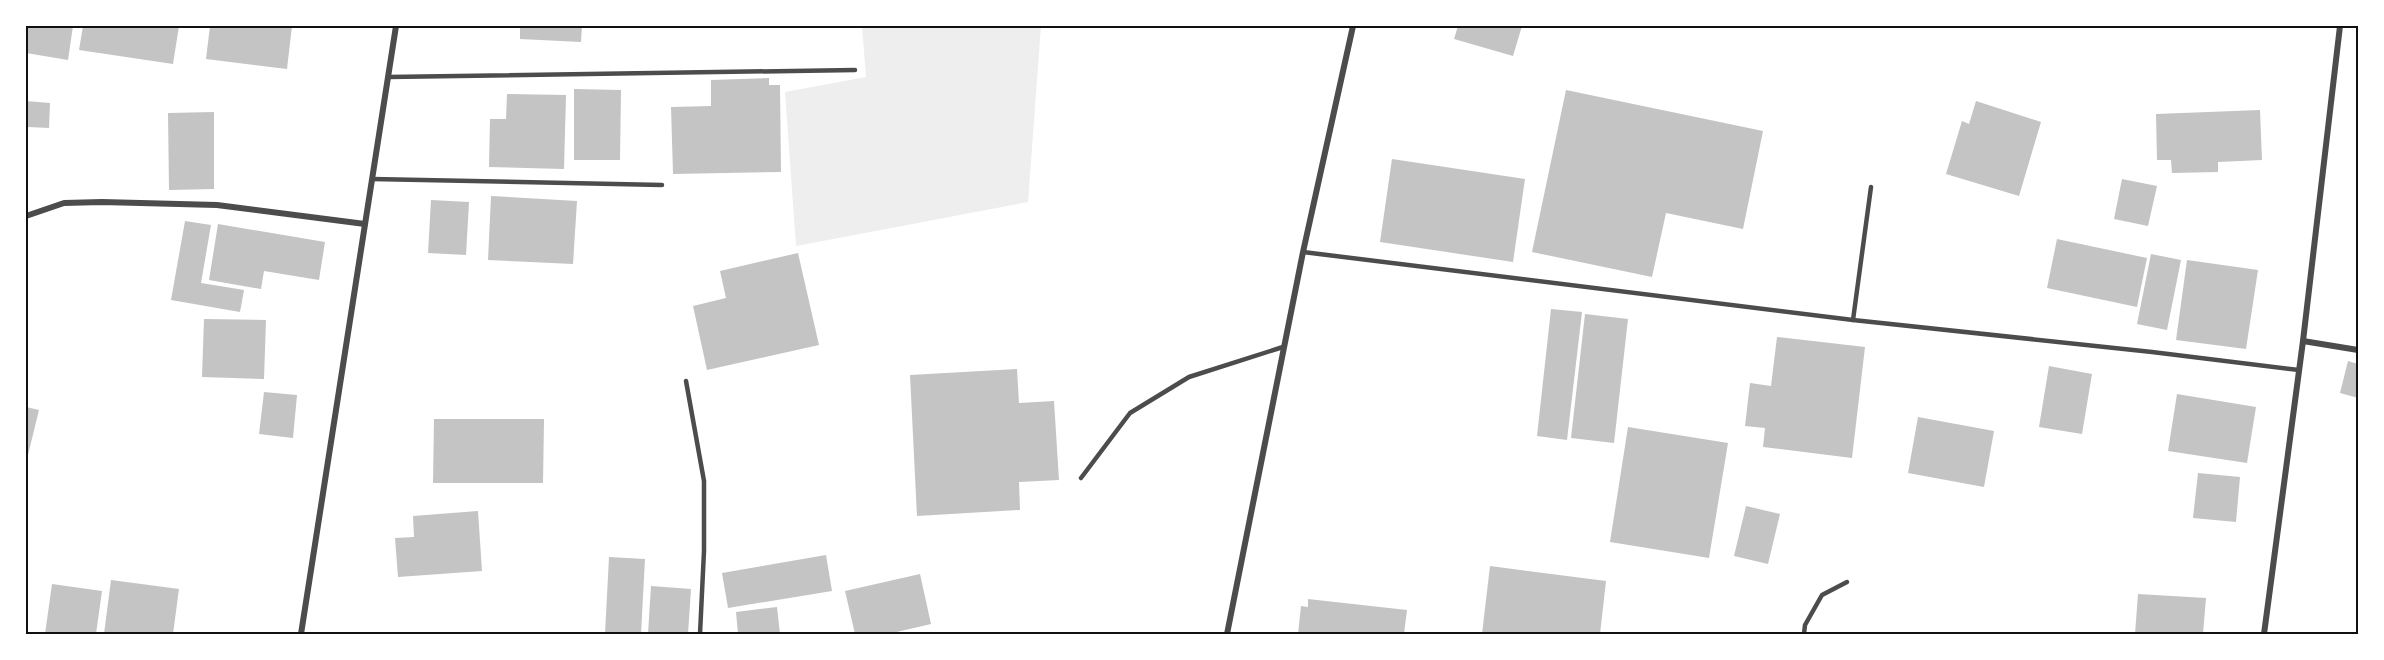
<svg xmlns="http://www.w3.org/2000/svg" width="2384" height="660" font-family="Overpass,sans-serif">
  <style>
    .green { fill: #eee }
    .building { fill: #c4c4c4 }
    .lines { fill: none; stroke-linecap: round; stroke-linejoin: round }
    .service { stroke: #4c4c4c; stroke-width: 4.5 }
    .minor { stroke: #4c4c4c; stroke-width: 6 }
    .neatline { fill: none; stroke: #111; stroke-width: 2 }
  </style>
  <rect width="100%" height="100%" fill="#fff"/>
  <!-- green -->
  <path class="green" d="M862,26H1041L1028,202L796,246L785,92L866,77Z"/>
  <!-- building -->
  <g class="building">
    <path d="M26,26H73L68,60L26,53Z"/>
    <path d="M83,26H179L173,64L79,50Z"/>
    <path d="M210,26H292L287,69L206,59Z"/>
    <path d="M520,26H582L581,42L520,39Z"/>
    <path d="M1458,26H1522L1513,56L1454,39Z"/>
    <path d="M769,78V85H780L781,172L673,174L671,107L711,106V80Z"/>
    <path d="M574,89L621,90L620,160H574Z"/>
    <path d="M1566,90L1763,131L1743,229L1666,213L1652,277L1532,252Z"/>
    <path d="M507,94L566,95L564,169L489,167L490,119H506Z"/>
    <path d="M26,101L50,103L49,128L28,127L27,145H26Z"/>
    <path d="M1976,101L2041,122L2019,196L1946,174L1962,121L1969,124Z"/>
    <path d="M2260,110L2262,160L2218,162V172L2172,173L2171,160H2157L2156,114Z"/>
    <path d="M214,112V189L169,190L168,113Z"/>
    <path d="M1392,159L1525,179L1513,262L1380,242Z"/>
    <path d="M2122,179L2157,186L2148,226L2114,219Z"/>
    <path d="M491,196L577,201L573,264L488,260Z"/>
    <path d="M431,200L469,202L466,255L428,253Z"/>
    <path d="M185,221L211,225L201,283L244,290L240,312L171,300Z"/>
    <path d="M218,224L325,242L319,280L264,271L261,289L209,280Z"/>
    <path d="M2057,239L2147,258L2137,307L2047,288Z"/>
    <path d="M798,253L819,345L707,370L693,306L726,298L720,271Z"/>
    <path d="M2151,254L2181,260L2167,330L2137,324Z"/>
    <path d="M2187,260L2258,270L2246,349L2176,340Z"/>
    <path d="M1551,309L1582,312L1567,440L1537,436Z"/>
    <path d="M1585,314L1628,319L1614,443L1571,438Z"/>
    <path d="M204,319L266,320L264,379L202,377Z"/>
    <path d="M1777,337L1865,347L1852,458L1763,447L1765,428L1745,426L1750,383L1771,386Z"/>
    <path d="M2348,361L2358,364V398L2340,393Z"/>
    <path d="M2049,366L2092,374L2082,434L2039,427Z"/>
    <path d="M1017,369L1019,403L1054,401L1059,480L1019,482L1020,510L917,516L910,375Z"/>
    <path d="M264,392L297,395L293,438L259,434Z"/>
    <path d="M2177,394L2256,407L2247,463L2168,451Z"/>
    <path d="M26,407L39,410L26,463Z"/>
    <path d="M1918,417L1994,431L1984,487L1908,473Z"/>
    <path d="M434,419H544L543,483H433Z"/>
    <path d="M1628,427L1728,443L1709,558L1610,542Z"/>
    <path d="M2198,473L2240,477L2236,522L2193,518Z"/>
    <path d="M1746,506L1780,514L1768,564L1734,556Z"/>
    <path d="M478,511L482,571L398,577L395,538L414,537L413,516Z"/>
    <path d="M826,555L832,591L728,608L722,573Z"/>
    <path d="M609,557L645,559L641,634H605Z"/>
    <path d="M1490,566L1606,581L1600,634H1482Z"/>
    <path d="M920,574L931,624L888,634H855L845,591Z"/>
    <path d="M111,580L179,589L173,634H104Z"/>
    <path d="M52,584L102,591L96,634H45Z"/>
    <path d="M651,586L691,589L688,634H648Z"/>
    <path d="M2138,594L2206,598L2203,634H2135Z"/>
    <path d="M1308,599L1407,610L1404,634H1298L1301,606L1308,607Z"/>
    <path d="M777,607L780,634H738L736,612Z"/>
  </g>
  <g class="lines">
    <!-- service -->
    <g class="service">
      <path d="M388,77L855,70"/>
      <path d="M372,179L662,185"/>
      <path d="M1303,252L1853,320L2152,352L2299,370"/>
      <path d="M1853,320L1871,187"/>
      <path d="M686,381L704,481V551L700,634"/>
      <path d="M1081,478L1130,413L1189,377L1283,347"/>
      <path d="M1804,634L1805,625L1822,595L1847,582"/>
    </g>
    <!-- minor -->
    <g class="minor">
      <path d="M26,216L64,203L102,202L217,205L365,224"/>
      <path d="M2303,341L2358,350"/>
      <path d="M301,634L396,26"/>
      <path d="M1227,634L1303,252L1353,26"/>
      <path d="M2264,634L2303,341L2340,26"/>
    </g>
  </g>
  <!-- border -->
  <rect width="2384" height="660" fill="none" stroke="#ffffff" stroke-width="54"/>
  <rect x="27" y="27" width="2330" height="606" class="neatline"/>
</svg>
